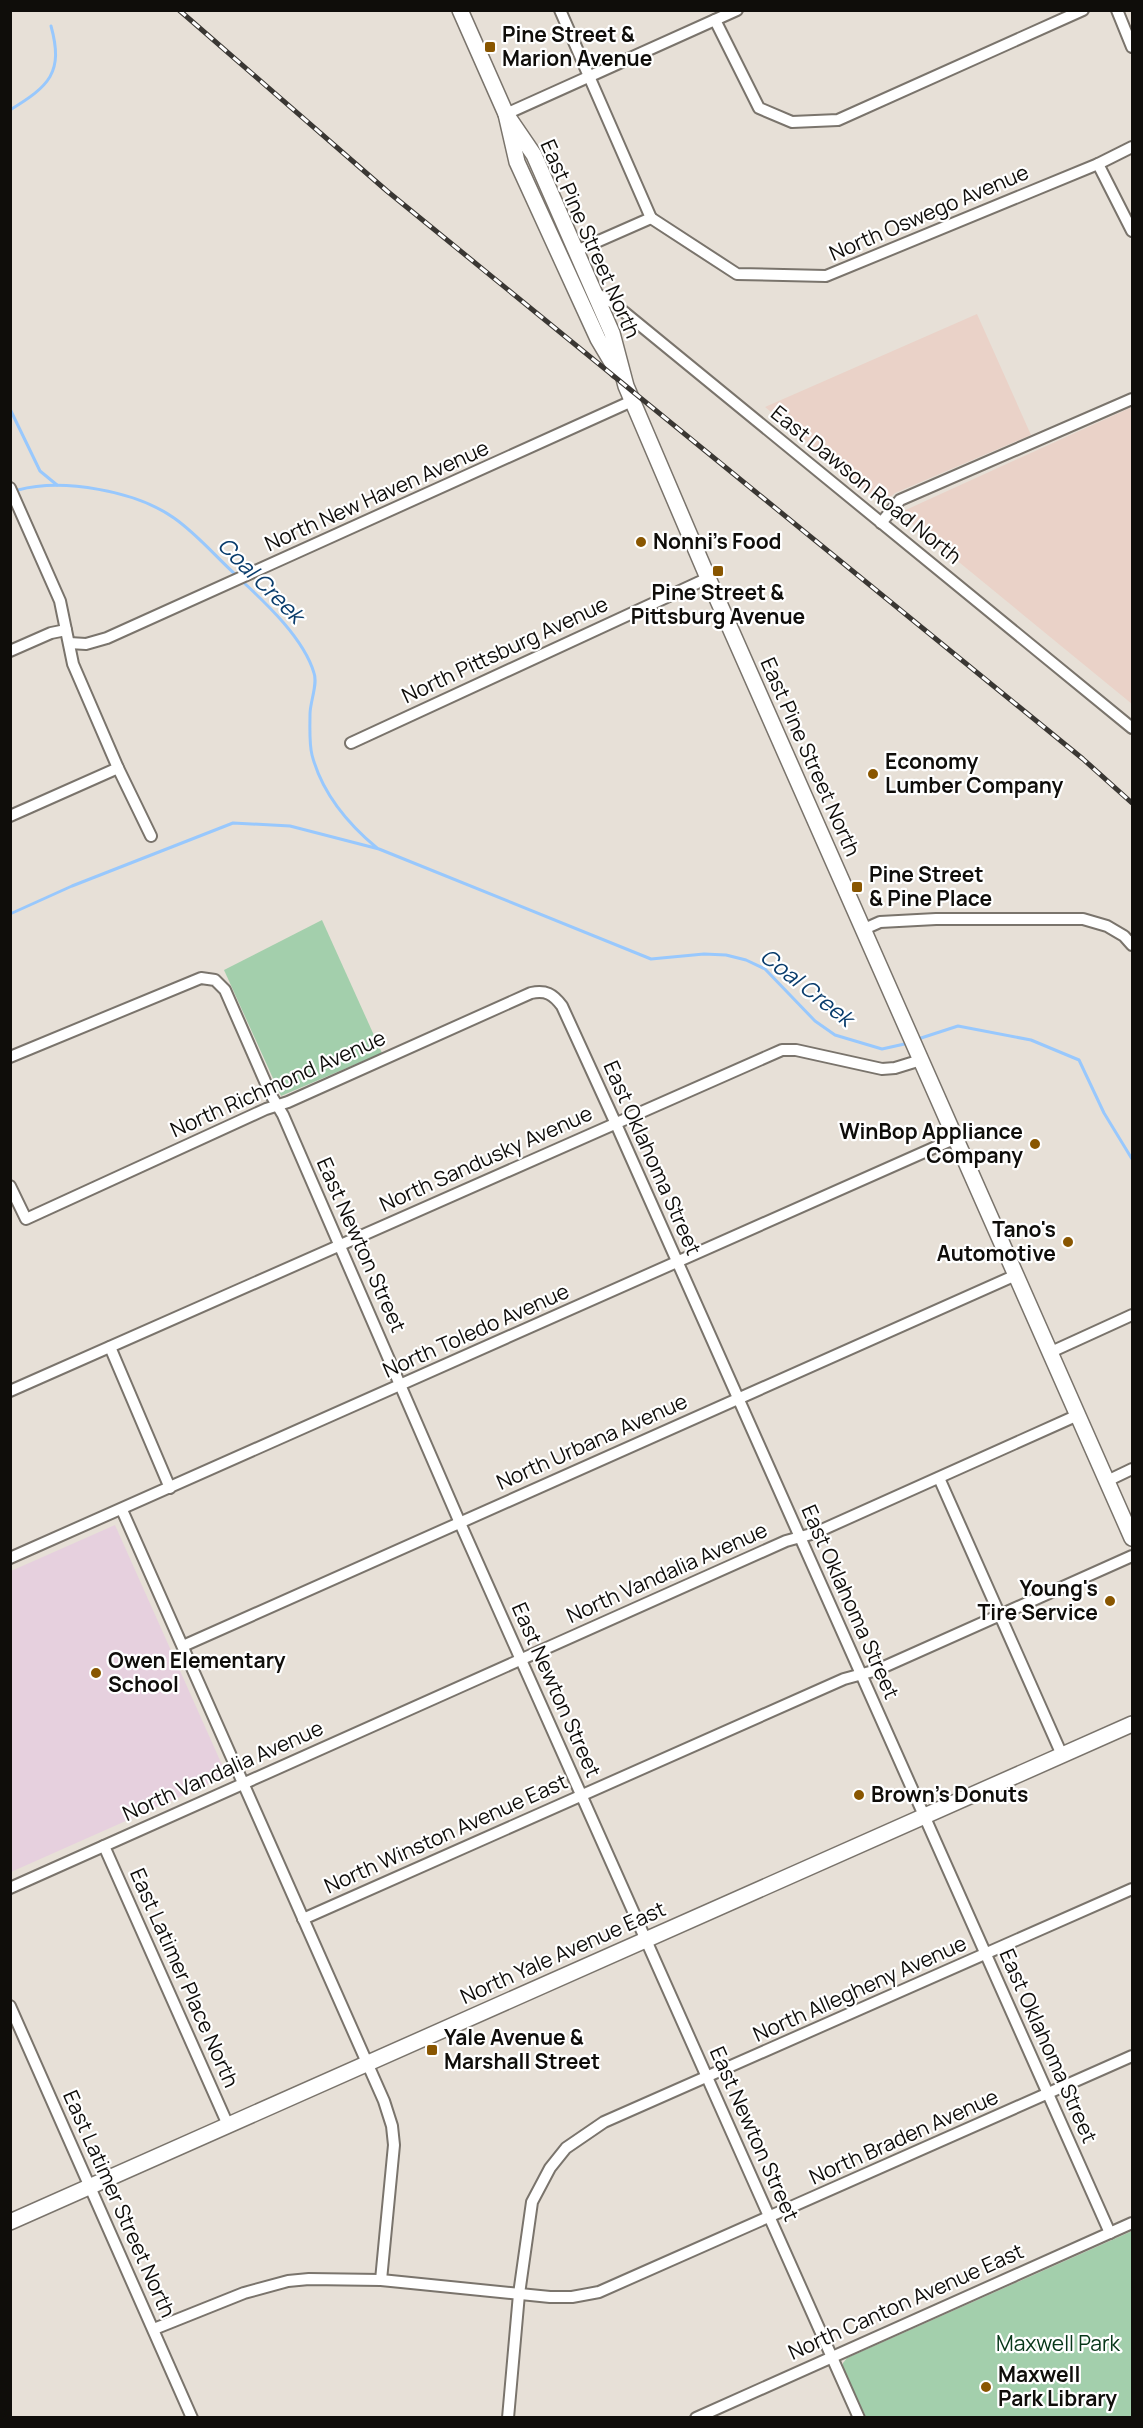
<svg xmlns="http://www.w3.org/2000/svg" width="1143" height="2428" font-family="Manrope,sans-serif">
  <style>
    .industrial { fill: #ead2c8 }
    .education { fill: #e6d0de }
    .green { fill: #a3cfac }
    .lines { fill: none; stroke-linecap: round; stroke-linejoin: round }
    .stream { stroke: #98c8fd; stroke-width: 3 }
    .minor-casing { stroke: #7a746c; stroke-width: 14 }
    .secondary-casing { stroke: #7a746c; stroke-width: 18 }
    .minor { stroke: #fff; stroke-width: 10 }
    .secondary { stroke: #fff; stroke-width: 15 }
    .rail-casing { stroke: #3a3733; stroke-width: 5 }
    .rail { stroke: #fff; stroke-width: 3; stroke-dasharray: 9; stroke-linecap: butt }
    .poi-dot { fill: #895600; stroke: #fff; stroke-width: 2 }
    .labels { text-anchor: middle; stroke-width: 4.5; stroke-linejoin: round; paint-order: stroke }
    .poi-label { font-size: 21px; font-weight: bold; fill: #0f0d0a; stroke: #fff; text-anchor: start }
    .street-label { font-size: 21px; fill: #0f0d0a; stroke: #fff }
    .park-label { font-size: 21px; fill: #063618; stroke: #fff }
    .water-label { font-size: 22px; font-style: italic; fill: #093c6c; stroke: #fff }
  </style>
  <rect width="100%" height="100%" fill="#e7e0d7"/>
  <!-- industrial -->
  <g class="industrial">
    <path d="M977,314L1031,435L895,493L882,504L765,407Z"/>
    <path d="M1132,407V704L899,513Z"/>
  </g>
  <!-- education -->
  <path class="education" d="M115,1525L227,1776L11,1872V1571Z"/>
  <!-- green -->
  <g class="green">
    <path d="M322,920L382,1053L281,1096L224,970Z"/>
    <path d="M1132,2231V2417H866L843,2369V2363L847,2358Z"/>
  </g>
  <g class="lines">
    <!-- stream -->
    <g class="stream">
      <path d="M10,110C49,86 64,73 51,26"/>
      <path d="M10,409L40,471L57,485"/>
      <path d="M18,490C63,478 136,491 174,518C197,534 216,557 236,575"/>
      <path d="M241,580C267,604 304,639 314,673C318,684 310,702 310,714C310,727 309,743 312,755C322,793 348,824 377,848"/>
      <path d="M10,914L72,886L233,823L290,826L379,849L651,959L704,954L726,955L746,960L765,969L815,1021L835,1035L882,1049L909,1043"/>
      <path d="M918,1039L958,1026L1031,1040L1079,1060L1104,1113L1132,1159"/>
    </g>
    <defs>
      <g id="minor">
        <path d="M560,10L651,218"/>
        <path d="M1117,10L1132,47"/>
        <path d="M715,20L759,108L792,122L838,120L1083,10"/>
        <path d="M506,114L737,10"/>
        <path d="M1098,164L1132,231"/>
        <path d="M651,218L737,274L826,276L1098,164L1132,147"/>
        <path d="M576,251L651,218"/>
        <path d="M594,292L613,303L1132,728"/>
        <path d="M10,488L60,601L73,664L118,768L151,836"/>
        <path d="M881,523L900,500L1132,399"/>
        <path d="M69,643L86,644L107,638L632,401"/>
        <path d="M10,651L51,633L66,630"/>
        <path d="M351,743L708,578"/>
        <path d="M10,816L118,768"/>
        <path d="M862,930L880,922L936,919H1083L1107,926L1124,936L1132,945"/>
        <path d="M10,1057L201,978L215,980L225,990L271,1095L283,1115L460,1523L859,2418"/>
        <path d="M10,1186L26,1219L266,1109L288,1102L531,993C546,990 553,994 562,1006L616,1124L1110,2233"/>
        <path d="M110,1347L170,1488"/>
        <path d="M1051,1352L1132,1315"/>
        <path d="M10,1391L782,1050H796L882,1069L895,1068L921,1060"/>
        <path d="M939,1478L1062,1755"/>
        <path d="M1107,1481L1132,1469"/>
        <path d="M122,1510L384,2101L392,2126L394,2145L381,2280"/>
        <path d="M10,1558L956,1138"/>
        <path d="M183,1646L1016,1275"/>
        <path d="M104,1846L228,2125"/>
        <path d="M10,1888L786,1541L815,1533L1078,1415"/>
        <path d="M303,1919L844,1679L877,1670L1132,1556"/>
        <path d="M10,2006L192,2418"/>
        <path d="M154,2329L244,2293L288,2281L309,2279L381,2280L550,2297H572L599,2292L1132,2056"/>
        <path d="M508,2418L519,2294L532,2202L550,2168L566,2148L604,2122L1132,1889"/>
        <path d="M696,2418L1132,2223"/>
      </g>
      <g id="secondary">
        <path d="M460,10L506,114L517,162L598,339L617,371"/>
        <path d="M506,114L534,155L612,333L626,386L708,578L1132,1538"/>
        <path d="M10,2222L1132,1724"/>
      </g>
    </defs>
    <!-- minor casing -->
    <use href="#minor" class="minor-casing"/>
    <!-- secondary casing -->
    <use href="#secondary" class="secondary-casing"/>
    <!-- minor -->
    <use href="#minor" class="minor"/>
    <!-- secondary -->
    <use href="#secondary" class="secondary"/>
    <defs>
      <path id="rail" d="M179,10L387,191L1083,759L1132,803"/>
    </defs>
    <!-- rail casing -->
    <use href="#rail" class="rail-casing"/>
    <!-- rail -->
    <use href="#rail" class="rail"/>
  </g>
  <!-- markers -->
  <g class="poi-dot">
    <rect x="484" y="41" width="12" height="12" rx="3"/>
    <circle cx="641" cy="542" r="6"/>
    <rect x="712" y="565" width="12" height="12" rx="3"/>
    <circle cx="873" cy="774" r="6"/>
    <rect x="851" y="881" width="12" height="12" rx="3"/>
    <circle cx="1035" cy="1144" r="6"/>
    <circle cx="1068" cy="1242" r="6"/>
    <circle cx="1110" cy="1601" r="6"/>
    <circle cx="96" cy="1673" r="6"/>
    <circle cx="859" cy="1795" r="6"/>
    <rect x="426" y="2044" width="12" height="12" rx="3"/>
    <circle cx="986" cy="2387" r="6"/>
  </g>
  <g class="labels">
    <!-- poi labels -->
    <g class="poi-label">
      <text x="502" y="42">Pine Street &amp;<tspan x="502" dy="24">Marion Avenue</tspan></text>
      <text x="653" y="549">Nonni's Food</text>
      <text x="718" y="600" text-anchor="middle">Pine Street &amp;<tspan x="718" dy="24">Pittsburg Avenue</tspan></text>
      <text x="885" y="769">Economy<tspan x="885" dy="24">Lumber Company</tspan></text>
      <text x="869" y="882">Pine Street<tspan x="869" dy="24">&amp; Pine Place</tspan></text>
      <text x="1023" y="1139" text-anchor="end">WinBop Appliance<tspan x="1023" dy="24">Company</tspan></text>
      <text x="1056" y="1237" text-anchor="end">Tano's<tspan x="1056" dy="24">Automotive</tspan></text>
      <text x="1098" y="1596" text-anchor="end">Young's<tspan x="1098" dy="24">Tire Service</tspan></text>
      <text x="108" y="1668">Owen Elementary<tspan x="108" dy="24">School</tspan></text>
      <text x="871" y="1802">Brown's Donuts</text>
      <text x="444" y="2045">Yale Avenue &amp;<tspan x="444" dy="24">Marshall Street</tspan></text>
      <text x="998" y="2382">Maxwell<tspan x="998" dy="24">Park Library</tspan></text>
    </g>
    <!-- street labels -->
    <g class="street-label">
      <text transform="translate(929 213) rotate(-23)" y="7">North Oswego Avenue</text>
      <text transform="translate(590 239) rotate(66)" y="7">East Pine Street North</text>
      <text transform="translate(866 485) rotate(39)" y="7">East Dawson Road North</text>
      <text transform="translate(377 496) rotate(-24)" y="7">North New Haven Avenue</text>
      <text transform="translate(505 650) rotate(-25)" y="7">North Pittsburg Avenue</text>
      <text transform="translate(810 757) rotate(66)" y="7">East Pine Street North</text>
      <text transform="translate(278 1084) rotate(-24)" y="7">North Richmond Avenue</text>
      <text transform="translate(652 1158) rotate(66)" y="7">East Oklahoma Street</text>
      <text transform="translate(486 1159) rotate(-24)" y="7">North Sandusky Avenue</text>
      <text transform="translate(361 1245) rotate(66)" y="7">East Newton Street</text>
      <text transform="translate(476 1331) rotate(-24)" y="7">North Toledo Avenue</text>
      <text transform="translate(592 1442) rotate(-24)" y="7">North Urbana Avenue</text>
      <text transform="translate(667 1573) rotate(-24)" y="7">North Vandalia Avenue</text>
      <text transform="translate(850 1602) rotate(66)" y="7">East Oklahoma Street</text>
      <text transform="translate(556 1690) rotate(66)" y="7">East Newton Street</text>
      <text transform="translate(223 1771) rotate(-24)" y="7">North Vandalia Avenue</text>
      <text transform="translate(446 1834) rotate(-24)" y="7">North Winston Avenue East</text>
      <text transform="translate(563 1953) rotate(-24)" y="7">North Yale Avenue East</text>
      <text transform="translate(184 1978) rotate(66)" y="7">East Latimer Place North</text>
      <text transform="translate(860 1989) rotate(-24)" y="7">North Allegheny Avenue</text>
      <text transform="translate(1048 2046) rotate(66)" y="7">East Oklahoma Street</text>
      <text transform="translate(754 2134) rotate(66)" y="7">East Newton Street</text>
      <text transform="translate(904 2137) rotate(-24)" y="7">North Braden Avenue</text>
      <text transform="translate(119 2204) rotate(66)" y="7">East Latimer Street North</text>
      <text transform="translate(906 2302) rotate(-24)" y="7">North Canton Avenue East</text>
    </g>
    <!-- park labels -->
    <g class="park-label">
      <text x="1058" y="2351">Maxwell Park</text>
    </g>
    <!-- water labels -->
    <g class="water-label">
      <text transform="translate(261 580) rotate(45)" y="8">Coal Creek</text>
      <text transform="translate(807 987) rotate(38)" y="8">Coal Creek</text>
    </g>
  </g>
  <!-- border -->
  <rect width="1143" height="2428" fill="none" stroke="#0f0d0a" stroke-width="24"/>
</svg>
